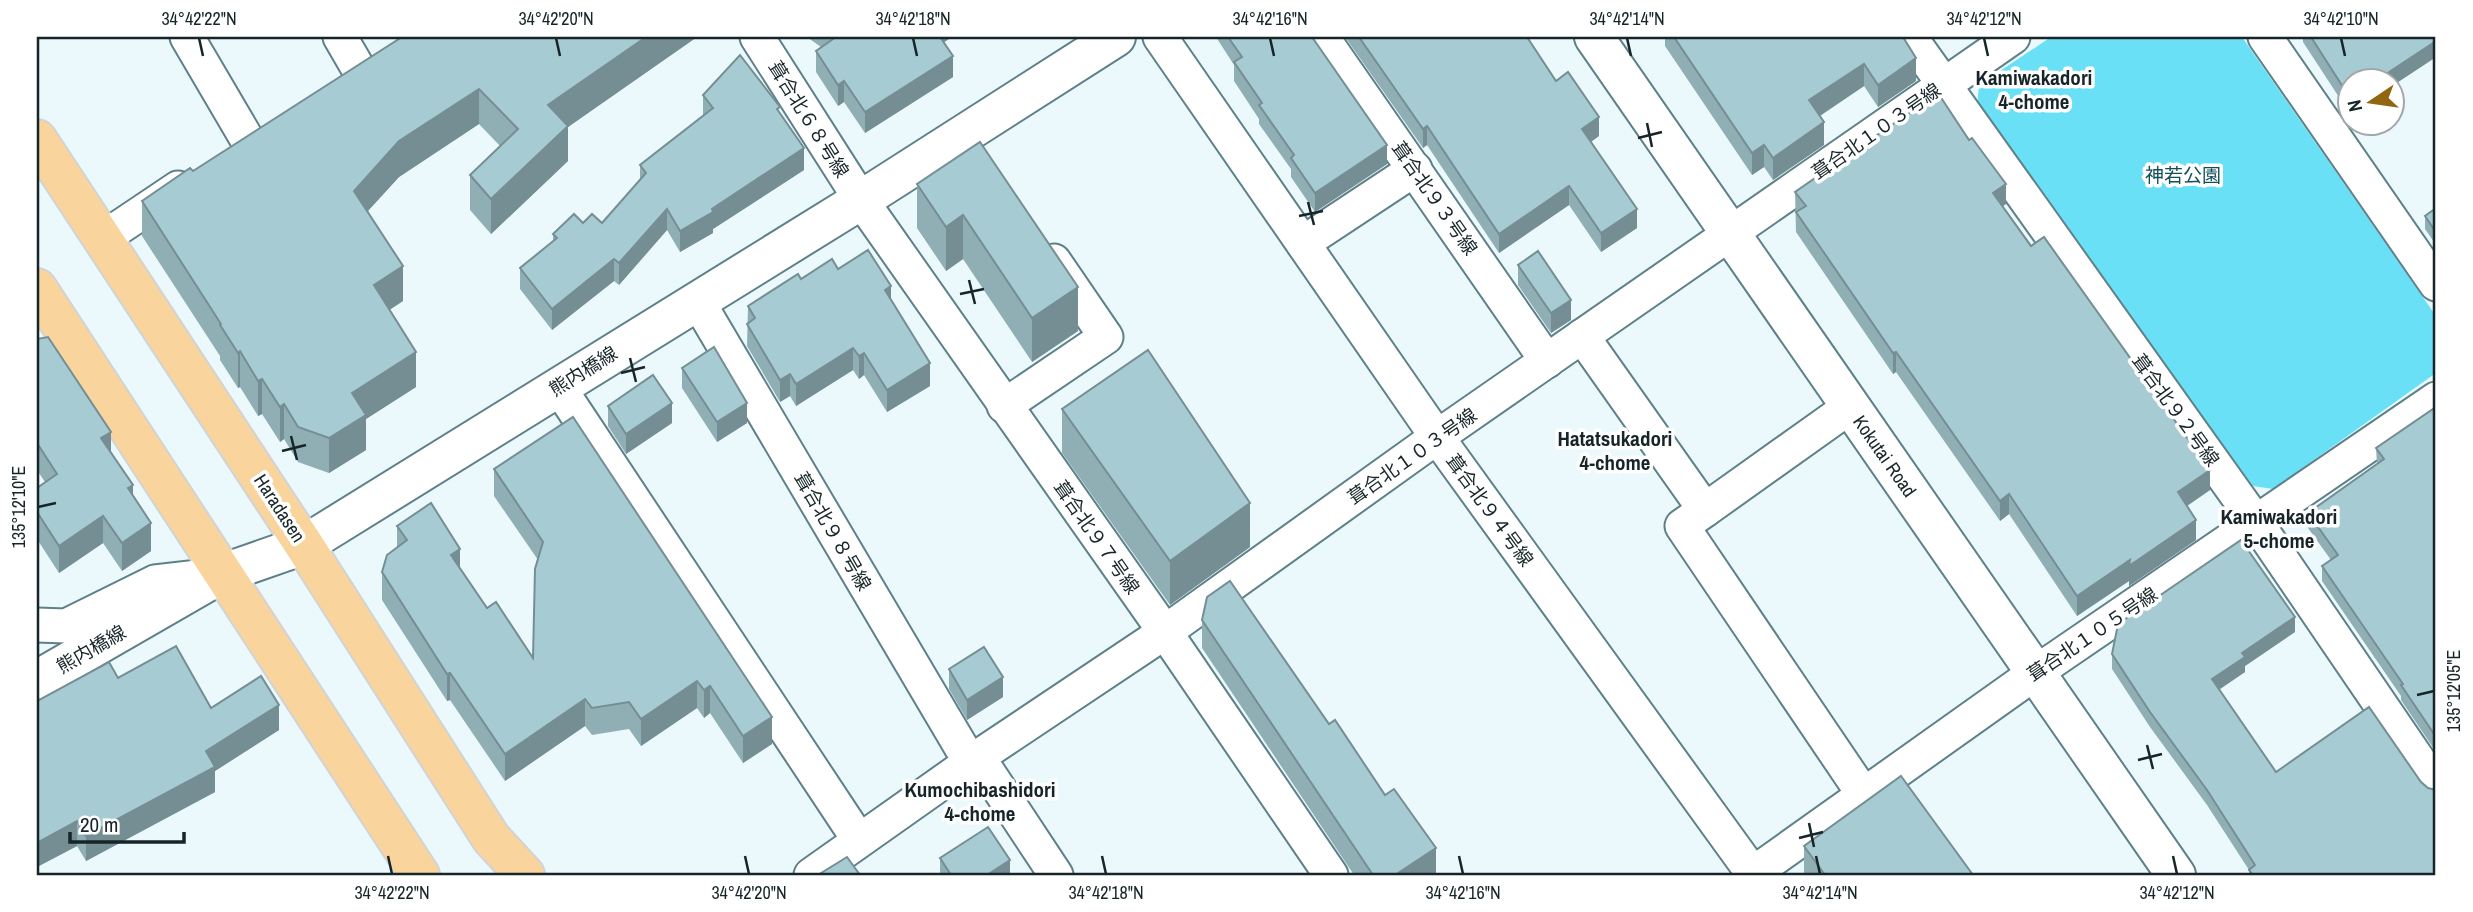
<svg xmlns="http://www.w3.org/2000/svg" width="2473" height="912" font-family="'Archivo Narrow','Noto Sans JP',sans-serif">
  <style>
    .green { fill: #6ae0f7 }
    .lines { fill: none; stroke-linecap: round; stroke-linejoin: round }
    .minor-casing { stroke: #5e8088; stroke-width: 37 }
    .tertiary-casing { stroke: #5e8088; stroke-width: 42 }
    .primary-casing { stroke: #d1d3d4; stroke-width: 42 }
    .minor { stroke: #fff; stroke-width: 33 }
    .tertiary { stroke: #fff; stroke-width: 38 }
    .primary { stroke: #f9d59d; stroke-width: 38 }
    .wall { fill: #90afb5 }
    .shaded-wall { fill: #758e94 }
    .building { fill: #a7cbd3; stroke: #758e94; stroke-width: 2 }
    .ticks { fill: none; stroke: #172528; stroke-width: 2.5 }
    .labels { text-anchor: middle; stroke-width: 7; stroke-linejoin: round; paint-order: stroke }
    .street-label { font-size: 19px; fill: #172528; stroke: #fff }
    .park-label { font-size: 19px; fill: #134f59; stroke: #fff }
    .neighbourhood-label { font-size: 21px; font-weight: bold; fill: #172528; stroke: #fff }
    .neatline { fill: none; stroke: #172528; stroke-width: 2.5 }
    .ticks-label { font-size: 18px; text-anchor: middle; fill: #172528 }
  </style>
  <rect width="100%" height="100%" fill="#ebf9fd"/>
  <!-- green -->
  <path class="green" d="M2051,37H2242L2436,316V373L2273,489L2253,486L1977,107L1979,85Z"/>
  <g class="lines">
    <defs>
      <g id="minor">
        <path d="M187,37L248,141"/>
        <path d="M340,37L358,68"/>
        <path d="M757,37L861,200L1165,632L1331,875"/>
        <path d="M1160,37L1437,437L1754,875"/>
        <path d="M1322,37L1547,361"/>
        <path d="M1910,37L2256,522L2436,786"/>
        <path d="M2265,37L2436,284"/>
        <path d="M102,239L178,188"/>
        <path d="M1303,243L1415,169"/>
        <path d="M697,300L970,762"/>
        <path d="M1582,336L1705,510L1851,406"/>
        <path d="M558,386L859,840"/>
        <path d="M1004,406L1106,337L1054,261"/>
        <path d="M1705,510L1682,526L1864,795"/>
        <path d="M37,625L66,626L155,582L216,575"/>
        <path d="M978,757L1056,875"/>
        <path d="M811,875L978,757L1165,632L1437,437L2013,37"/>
        <path d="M1751,875L2035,673L2436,399"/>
      </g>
      <g id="tertiary">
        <path d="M1594,37L2176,875"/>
        <path d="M37,680L221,574L304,545L861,200L1116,37"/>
      </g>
      <g id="primary">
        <path d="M37,139L304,545L491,838L525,875"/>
        <path d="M37,288L420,875"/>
      </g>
    </defs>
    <!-- minor casing -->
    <use href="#minor" class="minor-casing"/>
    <!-- tertiary casing -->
    <use href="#tertiary" class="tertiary-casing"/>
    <!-- primary casing -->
    <use href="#primary" class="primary-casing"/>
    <!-- minor -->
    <use href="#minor" class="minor"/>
    <!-- tertiary -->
    <use href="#tertiary" class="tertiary"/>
    <!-- primary -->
    <use href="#primary" class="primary"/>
  </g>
  <!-- wall -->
  <g class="wall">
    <path d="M402,37H697L568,127V161L491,234L470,210V175L500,146L479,124L399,177L368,211L403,301L389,310L416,387L366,419V450L329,473L298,462L284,439L280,442L262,414L258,416L240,387L238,388L220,360V356L142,236V201L193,171Z"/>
    <path d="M807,37H952L943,42L953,77L865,133L844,102L838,106L816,72V51L821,47Z"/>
    <path d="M1216,37H1312L1387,164L1315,212L1291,177V169L1259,124V119L1234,81V65Z"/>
    <path d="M1345,37H1527L1556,81L1599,136L1591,142L1637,228L1601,252L1569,205L1499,253L1427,145L1423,148Z"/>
    <path d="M1665,37H1903L1916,81L1878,107L1864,86L1820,116L1824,145L1773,180L1764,167L1752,175L1665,46Z"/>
    <path d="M2303,37H2436V57L2392,86V80L2350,114L2303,42Z"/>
    <path d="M703,95L780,114L804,170L713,229V233L680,252L667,230L619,285L614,281L552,330L520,289V268L553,241V234L583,223H602L640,181V165L703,116Z"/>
    <path d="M980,142L1078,331L1032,362L963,259L946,271L917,228V184Z"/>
    <path d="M1795,192L2006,204L2003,206L2210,490L2187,506L2196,540L2129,586V581L2077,616L2009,514L2000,521L1896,372L1893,374L1796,232Z"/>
    <path d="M2436,208V245L2425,229V216Z"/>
    <path d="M1518,265L1571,320L1551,333L1518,285Z"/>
    <path d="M838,269L891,299L930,386L887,412L864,375L859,379L853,370L796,406L790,396L780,402L747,346L748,306Z"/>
    <path d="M37,339L111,452L133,496L151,551L122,571L103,543L59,573L37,539V488L45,482L37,470Z"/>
    <path d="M682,368L747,423L717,442L682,388Z"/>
    <path d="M608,406L672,423L626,454L608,426Z"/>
    <path d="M2436,407V752L2401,700V696L2322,581V566L2331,560L2308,528V513L2377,464L2376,448Z"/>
    <path d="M1062,409L1250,547L1170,605L1062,453Z"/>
    <path d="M494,469L772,744L743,763L710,713L704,718L697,708L641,746L629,729L592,735L585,726L505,781L450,700L447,701L382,600V572L397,547V526L460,568L487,608L533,658L538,560L494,496Z"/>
    <path d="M1202,620L1329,724L1436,875H1354L1202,648Z"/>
    <path d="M2295,632L2245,666V672L2219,690L2276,772L2436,875H2249V870L2207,805L2150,727L2112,669V654Z"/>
    <path d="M949,669L1003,697L967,720L949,689Z"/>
    <path d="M118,678L279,730L215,771V792L86,861L77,846L37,867V701Z"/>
    <path d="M1804,846L1973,875H1804Z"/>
    <path d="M940,858L1010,875H940Z"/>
  </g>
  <!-- shaded-wall -->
  <g class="shaded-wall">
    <path d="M646,37H697L568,127V161L491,234V199L548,105Z"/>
    <path d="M934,37H952L934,49Z"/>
    <path d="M2436,41V57L2392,86V80H2377Z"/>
    <path d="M953,56V77L865,133V112Z"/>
    <path d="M1916,58V81L1878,107V85Z"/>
    <path d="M1864,64V86L1809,123V100Z"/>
    <path d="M844,81V102L838,106V85Z"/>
    <path d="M479,89V124L399,177L354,226V191L399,141Z"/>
    <path d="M1599,117V136L1582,148V129Z"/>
    <path d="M1824,122V145L1773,180V158Z"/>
    <path d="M1427,126V145L1423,148V129Z"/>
    <path d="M1387,145V164L1315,212V193Z"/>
    <path d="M1764,145V167L1752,175V153Z"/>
    <path d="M804,148V170L713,229V233L680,252V231Z"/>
    <path d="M2006,184V204L1993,213V193Z"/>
    <path d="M1569,186V205L1499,253V234Z"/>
    <path d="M667,209V230L619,285V263Z"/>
    <path d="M1637,209V228L1601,252V233Z"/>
    <path d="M963,215V259L946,271V227Z"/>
    <path d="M614,259V281L552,330V309Z"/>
    <path d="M403,266V301L374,320V285Z"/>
    <path d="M891,286V309L885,290Z"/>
    <path d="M1078,287V331L1032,362V318Z"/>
    <path d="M1571,300V320L1551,333V313Z"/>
    <path d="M853,348V370L796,406V384Z"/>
    <path d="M240,351V387L238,388V353Z"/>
    <path d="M416,352V387L366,419V450L329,473V438L352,393Z"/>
    <path d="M1896,352V372L1893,374V353Z"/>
    <path d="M864,353V375L859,379V356Z"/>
    <path d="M930,363V386L887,412V390Z"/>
    <path d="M790,374V396L780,402V380Z"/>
    <path d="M262,379V414L258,416V381Z"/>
    <path d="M672,403V423L626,454V434Z"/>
    <path d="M747,403V423L717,442V422Z"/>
    <path d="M284,404V439L280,442V407Z"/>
    <path d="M111,432V459L101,438Z"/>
    <path d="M2210,470V490L2178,512V492Z"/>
    <path d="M133,485V512L128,488Z"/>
    <path d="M2009,494V514L2000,521V501Z"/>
    <path d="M1250,503V547L1170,605V561Z"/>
    <path d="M103,516V543L59,573V546Z"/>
    <path d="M2196,520V540L2129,586V581L2077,616V596L2130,560Z"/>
    <path d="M151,523V551L122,571V543Z"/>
    <path d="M460,549V576L451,555Z"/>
    <path d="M2295,617V632L2245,666V672L2212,694V679L2242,653Z"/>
    <path d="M450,673V700L447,701V674Z"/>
    <path d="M1003,677V697L967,720V700Z"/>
    <path d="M697,681V708L641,746V719Z"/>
    <path d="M710,686V713L704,718V690Z"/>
    <path d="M585,699V726L505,781V754Z"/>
    <path d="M279,705V730L215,771V792L86,861V836L206,751Z"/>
    <path d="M772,717V744L743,763V736Z"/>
    <path d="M77,821V846L37,867V843Z"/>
    <path d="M1436,848V875H1395Z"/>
    <path d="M1010,860V875H987Z"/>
  </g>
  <!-- building -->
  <g class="building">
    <path d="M402,37H646L548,105L568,126L491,199L470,175L518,129L479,89L399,141L354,191L403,266L374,285L416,352L352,393L366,415L329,438L298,427L284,404L280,407L262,379L258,381L240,351L238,353L220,325L221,324L142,201L190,168L193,171Z"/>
    <path d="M836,37H940L953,56L865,112L844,81L838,85L816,51Z"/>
    <path d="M1228,37H1312L1387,145L1315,193L1291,158L1294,155L1259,105L1262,103L1234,62L1242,57Z"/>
    <path d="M1359,37H1527L1556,81L1568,72L1599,117L1582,129L1637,209L1601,233L1569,186L1499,234L1427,126L1423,129Z"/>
    <path d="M1674,37H1903L1916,58L1878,85L1864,64L1809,100L1824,122L1773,158L1764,145L1752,153Z"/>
    <path d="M2311,37H2436V41L2377,80H2350V98Z"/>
    <path d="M740,55L780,107L777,109L804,148L712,209L713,212L680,231L667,209L619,263L614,259L552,309L520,268L557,238L553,234L574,214L583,223L592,214L602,223L646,173L640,165L713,108L703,95Z"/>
    <path d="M1938,93L1969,140L1972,138L2006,184L1993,193L2031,246L2044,237L2210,470L2178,492L2196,520L2129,566L2130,560L2077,596L2009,494L2000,501L1896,352L1893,353L1796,212L1806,206L1795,192Z"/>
    <path d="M980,142L1078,287L1032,318L963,215L946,227L917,184Z"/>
    <path d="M2436,208V232L2425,216Z"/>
    <path d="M868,250L891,286L885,290L930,363L887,390L864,353L859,356L853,348L796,384L790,374L780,380L747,324L755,318L748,306L798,274L801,279L832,259L838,269Z"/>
    <path d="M1538,251L1571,300L1551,313L1518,265Z"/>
    <path d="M48,337L111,432L101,438L133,485L128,488L151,523L122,543L103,516L59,546L37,512V488L57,474L37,443V339Z"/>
    <path d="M714,347L747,403L717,422L682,368Z"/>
    <path d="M1148,350L1250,503L1170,561L1062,409Z"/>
    <path d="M653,375L672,403L626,434L608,406Z"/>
    <path d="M2436,407V737L2401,685L2403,684L2322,566L2338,555L2308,513L2384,459L2376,448Z"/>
    <path d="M573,417L772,717L743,736L710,686L704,690L697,681L641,719L629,702L592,708L585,699L505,754L450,673L447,674L382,572L387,555L407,540L397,526L431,503L460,549L451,555L487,608L496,602L533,658L535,569L543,542L494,469Z"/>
    <path d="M2241,540L2295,617L2242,653L2245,657L2212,679L2276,772L2369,707L2421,782L2428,788L2436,790V875H2253L2249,870L2255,865L2207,790L2150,712L2112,654L2118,624Z"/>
    <path d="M1230,581L1329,724L1335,720L1385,795L1394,789L1436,848L1395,875H1373L1202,620L1207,597Z"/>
    <path d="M176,646L211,708L261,676L279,705L206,751L215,767L86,836L77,821L37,843V701L109,662L118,678Z"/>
    <path d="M984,647L1003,677L967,700L949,669Z"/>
    <path d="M1901,776L1973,875H1825L1804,846Z"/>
    <path d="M988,827L1010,860L987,875H951L940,858Z"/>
    <path d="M847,857L860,875H818Z"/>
  </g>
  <!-- ticks -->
  <path class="ticks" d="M199,38L203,56M556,38L560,56M913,38L917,56M1270,38L1274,56M1627,38L1631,56M1984,38L1988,56M2341,38L2345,56M1647,123L1652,147M1638,138L1662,132M1308,202L1314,225M1299,216L1323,211M969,280L975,304M960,294L984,289M630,358L636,382M621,373L645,367M291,436L297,460M282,451L306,445M38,507L56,503M2417,695L2434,691M2147,745L2153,769M2138,760L2162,754M1809,823L1814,847M1799,838L1823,832M388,856L392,874M745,856L749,874M1102,856L1106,874M1459,856L1463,874M1816,856L1820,874M2173,856L2177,874"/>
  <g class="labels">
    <!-- street labels -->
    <g class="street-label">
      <text transform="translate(809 119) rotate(58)" y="7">葺合北６８号線</text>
      <text transform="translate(1876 131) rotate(-35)" y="7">葺合北１０３号線</text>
      <text transform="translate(1435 198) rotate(55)" y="7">葺合北９３号線</text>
      <text transform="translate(583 371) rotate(-32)" y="7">熊内橋線</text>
      <text transform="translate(2176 410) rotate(54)" y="7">葺合北９２号線</text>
      <text transform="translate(1412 456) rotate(-35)" y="7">葺合北１０３号線</text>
      <text transform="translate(1885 456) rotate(55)" y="7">Kokutai Road</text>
      <text transform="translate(280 508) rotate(57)" y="7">Haradasen</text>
      <text transform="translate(1490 510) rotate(54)" y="7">葺合北９４号線</text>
      <text transform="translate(833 531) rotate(60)" y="7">葺合北９８号線</text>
      <text transform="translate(1097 537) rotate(55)" y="7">葺合北９７号線</text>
      <text transform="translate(2092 634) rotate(-34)" y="7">葺合北１０５号線</text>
      <text transform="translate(91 649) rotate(-30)" y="7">熊内橋線</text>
    </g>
    <!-- park labels -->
    <g class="park-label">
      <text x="2183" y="182">神若公園</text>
    </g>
    <!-- neighbourhood labels -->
    <g class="neighbourhood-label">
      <text x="2034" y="85">Kamiwakadori<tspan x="2034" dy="24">4-chome</tspan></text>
      <text x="1615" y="446">Hatatsukadori<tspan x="1615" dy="24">4-chome</tspan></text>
      <text x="2279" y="524">Kamiwakadori<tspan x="2279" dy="24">5-chome</tspan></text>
      <text x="980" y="797">Kumochibashidori<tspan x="980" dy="24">4-chome</tspan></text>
    </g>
  </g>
  <!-- border -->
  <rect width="2473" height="912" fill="none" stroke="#ffffff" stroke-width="77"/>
  <!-- north arrow -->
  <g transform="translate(2371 102) rotate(257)"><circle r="33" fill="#ffffff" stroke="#a2a8a9" stroke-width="2"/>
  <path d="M0-5L12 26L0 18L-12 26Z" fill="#926511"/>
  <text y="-10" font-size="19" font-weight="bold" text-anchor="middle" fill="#172528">N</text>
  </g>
  <!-- scale -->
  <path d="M70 832v10h114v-10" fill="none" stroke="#172528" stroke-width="3.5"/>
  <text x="80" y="832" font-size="21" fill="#172528" stroke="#ffffff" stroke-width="5" paint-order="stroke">20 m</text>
  <rect x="38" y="38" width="2396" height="836" class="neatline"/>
  <g class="ticks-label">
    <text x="199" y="25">34°42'22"N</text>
    <text x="556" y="25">34°42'20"N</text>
    <text x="913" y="25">34°42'18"N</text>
    <text x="1270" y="25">34°42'16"N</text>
    <text x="1627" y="25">34°42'14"N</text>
    <text x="1984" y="25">34°42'12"N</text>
    <text x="2341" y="25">34°42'10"N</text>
    <text transform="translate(19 507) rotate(-90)" y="6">135°12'10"E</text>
    <text transform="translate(2454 691) rotate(-90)" y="6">135°12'05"E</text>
    <text x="392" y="899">34°42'22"N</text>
    <text x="749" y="899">34°42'20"N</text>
    <text x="1106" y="899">34°42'18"N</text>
    <text x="1463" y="899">34°42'16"N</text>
    <text x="1820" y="899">34°42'14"N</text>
    <text x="2177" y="899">34°42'12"N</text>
  </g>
</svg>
